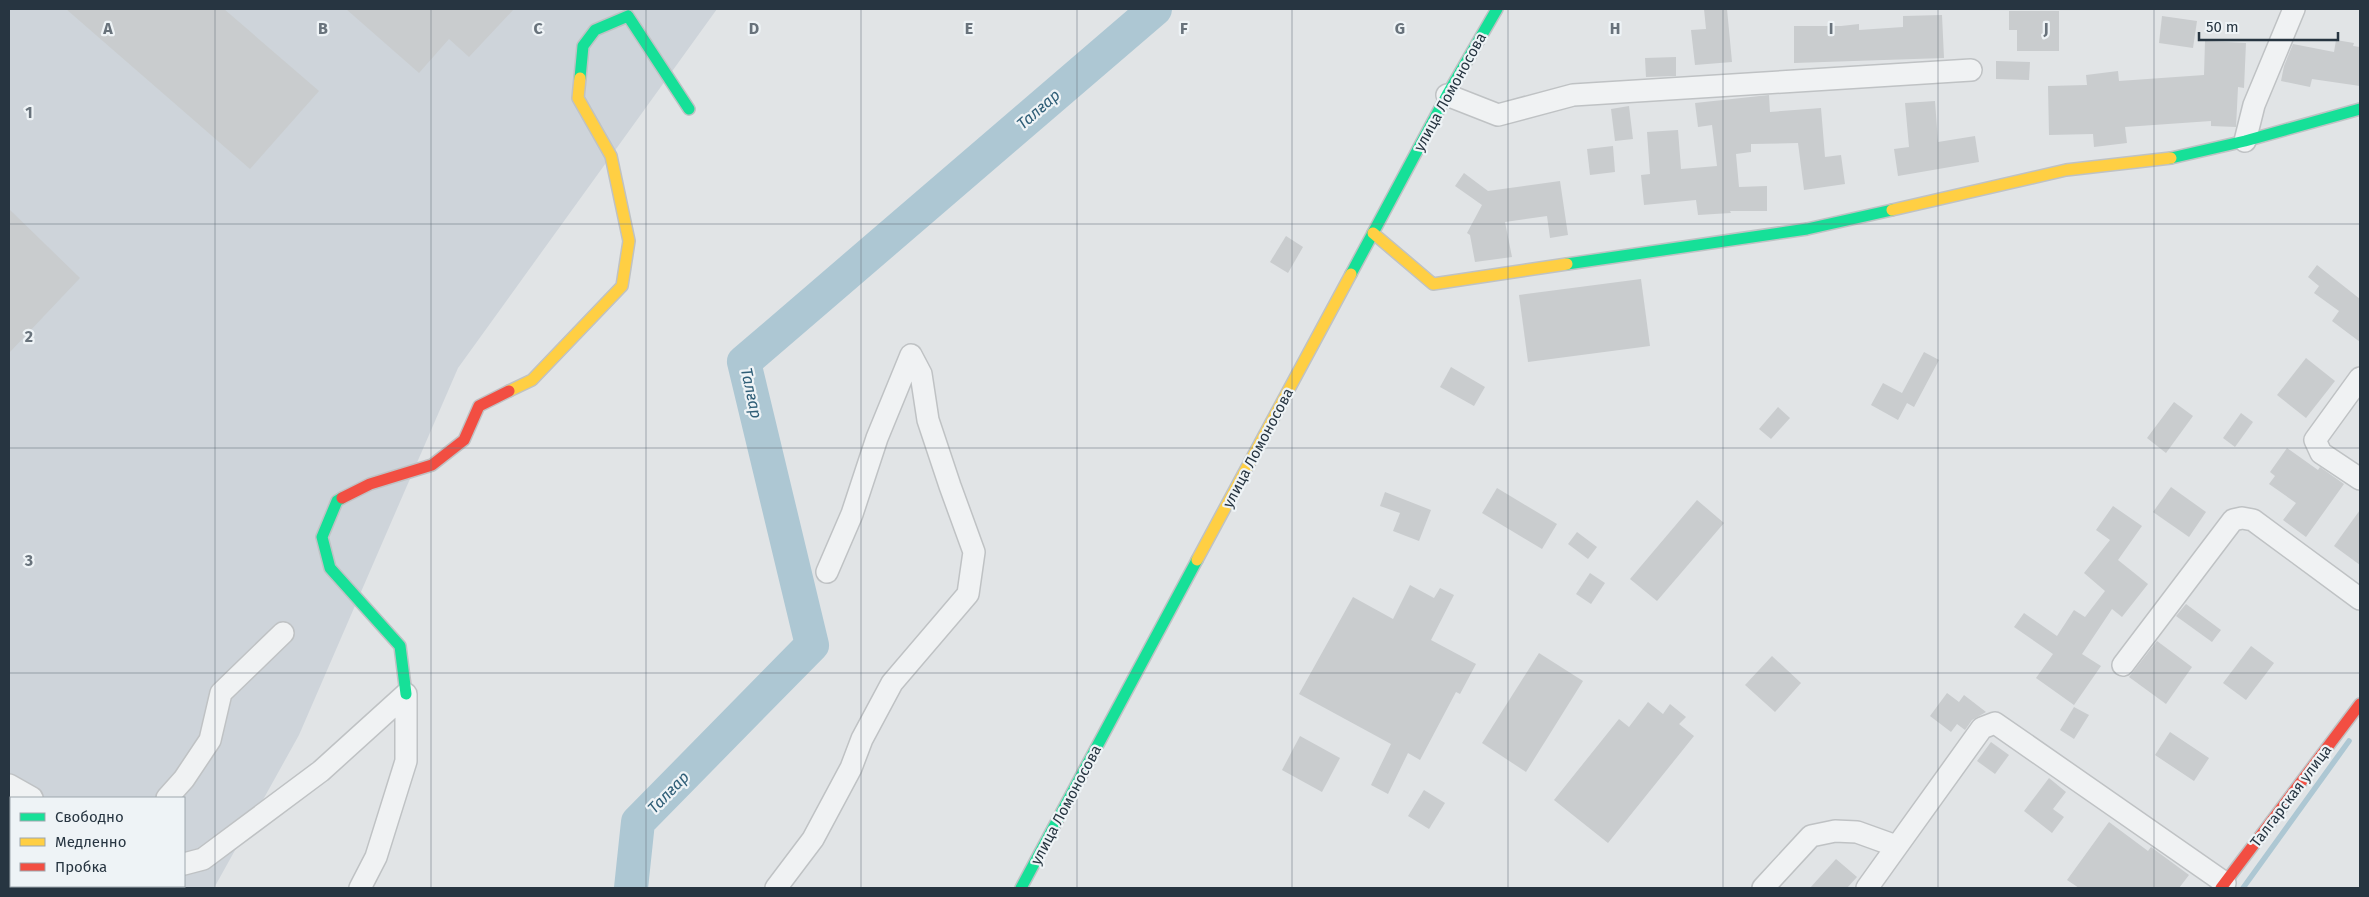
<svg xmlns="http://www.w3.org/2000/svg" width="2369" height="897" font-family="'Fira Sans',sans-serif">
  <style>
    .built { fill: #ced4da; fill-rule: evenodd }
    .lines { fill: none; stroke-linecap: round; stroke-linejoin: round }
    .stream { stroke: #adc7d3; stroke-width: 5.5 }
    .river { stroke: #adc7d3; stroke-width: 34 }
    .building { fill: #c9ccce }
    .street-casing { stroke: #bfc2c4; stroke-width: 24 }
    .fast-casing { stroke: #bfc2c4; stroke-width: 14 }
    .slow-casing { stroke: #bfc2c4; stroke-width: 14 }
    .jam-casing { stroke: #bfc2c4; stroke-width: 14 }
    .street { stroke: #f0f2f3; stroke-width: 21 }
    .fast { stroke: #16e098; stroke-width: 11 }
    .slow { stroke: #ffcf43; stroke-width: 11 }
    .jam { stroke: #f24e42; stroke-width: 11 }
    .grid { fill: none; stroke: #68727b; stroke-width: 1; stroke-opacity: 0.55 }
    .labels { text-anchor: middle; stroke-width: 4.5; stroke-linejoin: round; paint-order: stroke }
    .street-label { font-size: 15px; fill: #273541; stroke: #eef3f6 }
    .water-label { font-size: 16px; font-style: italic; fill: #2f5e77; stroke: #eef3f6 }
    .grid-label { font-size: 16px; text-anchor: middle; font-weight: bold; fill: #68727b; stroke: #eef3f6; stroke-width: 4.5; stroke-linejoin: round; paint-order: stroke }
  </style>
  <rect width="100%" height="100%" fill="#e1e4e6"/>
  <!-- built -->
  <path class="built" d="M9,9H717L458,368L299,735L214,888H9ZM11,798H184V886H11Z"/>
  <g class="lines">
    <!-- stream -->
    <path class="stream" d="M2243,888L2349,741"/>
    <!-- river -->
    <path class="river" d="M631,888L638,822L812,645L744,362L1155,9"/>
  </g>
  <!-- building -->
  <g class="building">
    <path d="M66,9H224L319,91L250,169Z"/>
    <path d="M346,9H514L469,57L449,39L419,73Z"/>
    <path d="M1704,9H1727L1732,62L1695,65L1691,30L1706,29Z"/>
    <path d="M2009,11H2059V51H2017V30H2009Z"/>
    <path d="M1942,15L1944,58L1794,63V26H1841L1859,24V30L1903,27V16Z"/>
    <path d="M2162,16L2197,21L2193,48L2159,43Z"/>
    <path d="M2336,40L2354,43L2353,46L2360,47V86L2312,79L2310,87L2281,81L2284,66L2293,44L2334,52Z"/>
    <path d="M2205,41L2246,43L2244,88L2238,87L2236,127L2211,126V121L2125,127L2127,143L2094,147L2093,134L2049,135L2048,86L2087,85L2086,75L2118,71L2119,81L2204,75Z"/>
    <path d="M1676,57V76L1646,77L1645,58Z"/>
    <path d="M1996,61L2030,62L2029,80L1996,79Z"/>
    <path d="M1769,95L1770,112L1821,108L1825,157L1841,155L1845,184L1804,190L1798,143L1751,144V152L1736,154L1739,187L1767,186V211H1730L1731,213L1698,215L1696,200L1644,205L1641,175L1650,174L1647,132L1678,130L1681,169L1717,166L1712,125L1698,127L1695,103Z"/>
    <path d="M1935,101L1938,142L1975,136L1979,162L1898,176L1894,149L1909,147L1905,103Z"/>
    <path d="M1629,106L1633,139L1615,141L1611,109Z"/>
    <path d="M1613,146L1615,172L1590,175L1587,149Z"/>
    <path d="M1464,173L1488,191L1560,181L1568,235L1550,238L1547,216L1505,222L1512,257L1475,262L1470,235L1467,233L1482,205L1455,186Z"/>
    <path d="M9,209L80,278L9,353Z"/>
    <path d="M1286,236L1303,247L1288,273L1270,262Z"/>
    <path d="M2317,265L2360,299V342L2332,321L2339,311L2314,293L2319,286L2308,277Z"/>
    <path d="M1641,279L1650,346L1528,362L1519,295Z"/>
    <path d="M1924,352L1939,360L1914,407L1907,403L1898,420L1871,405L1883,383L1902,393Z"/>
    <path d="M2306,358L2335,381L2306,418L2277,395Z"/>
    <path d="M1451,367L1485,387L1474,406L1440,387Z"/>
    <path d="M2174,402L2193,416L2166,453L2147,438Z"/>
    <path d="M1778,407L1790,418L1771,439L1759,429Z"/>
    <path d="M2241,413L2253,422L2235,447L2223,438Z"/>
    <path d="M2287,448L2318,470L2320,467L2344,484L2306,537L2283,520L2296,503L2269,484L2275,476L2270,472Z"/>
    <path d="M2171,487L2206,512L2189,537L2153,512Z"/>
    <path d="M1497,488L1557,524L1542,549L1482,513Z"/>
    <path d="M1385,492L1431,510L1419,541L1393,531L1400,513L1380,506Z"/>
    <path d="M1697,500L1724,523L1657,601L1630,579Z"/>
    <path d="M2113,506L2142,526L2118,560L2148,584L2122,617L2112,609L2082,654L2101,666L2074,705L2036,678L2053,654L2014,627L2024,613L2057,636L2074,610L2085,617L2105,591L2084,573L2110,540L2096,530Z"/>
    <path d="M2360,510V565L2334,546Z"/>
    <path d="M1577,532L1597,547L1588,559L1568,544Z"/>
    <path d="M1590,573L1605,583L1591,604L1576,594Z"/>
    <path d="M1410,585L1434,598L1440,588L1454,595L1431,640L1476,664L1460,694L1456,692L1420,760L1408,753L1388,794L1371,785L1391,744L1299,694L1353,597L1393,619Z"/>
    <path d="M2186,604L2221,630L2212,642L2176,616Z"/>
    <path d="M2157,641L2192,667L2166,704L2129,677Z"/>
    <path d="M2251,646L2274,663L2246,700L2223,683Z"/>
    <path d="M1539,653L1583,681L1526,772L1482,743Z"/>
    <path d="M1772,656L1801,683L1775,712L1745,685Z"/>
    <path d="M1947,693L1959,702L1964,695L1986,712L1972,720L1965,730L1957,724L1951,732L1930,716Z"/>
    <path d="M1648,702L1663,714L1670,704L1686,717L1679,724L1694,736L1608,843L1554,800L1619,719L1629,727Z"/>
    <path d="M2074,707L2089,715L2074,739L2060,730Z"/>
    <path d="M2170,732L2209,758L2194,781L2155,755Z"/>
    <path d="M1300,736L1340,758L1322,792L1282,770Z"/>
    <path d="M1991,742L2009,755L1995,774L1977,761Z"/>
    <path d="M2049,778L2066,792L2053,809L2064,817L2052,833L2024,811Z"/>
    <path d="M1424,790L1445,803L1429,829L1408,816Z"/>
    <path d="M2109,822L2148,851L2151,847L2189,875L2179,888H2079L2067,880Z"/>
    <path d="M1836,859L1857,877L1847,888H1810Z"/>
  </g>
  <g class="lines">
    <defs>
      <g id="street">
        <path d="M1447,95L1498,115L1573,95L1971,70"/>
        <path d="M2245,141L2254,105L2294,9"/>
        <path d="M2360,378L2315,440L2321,453L2360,479"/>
        <path d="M2123,665L2233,520L2242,518L2253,520L2360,599"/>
        <path d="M9,785L32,798"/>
        <path d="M167,798L184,779L210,740L221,693L283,633"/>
        <path d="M184,864L203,859L321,771L406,694V761L376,857L360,888"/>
        <path d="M776,888L813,839L851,768L862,739L892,683L968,594L974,552L950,486L928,420L921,374L911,355L877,438L852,514L827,572"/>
        <path d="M1763,888L1811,836L1835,831L1857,832L1896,846"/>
        <path d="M1867,888L1982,728L1995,723L2225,883"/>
      </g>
      <g id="fast">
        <path d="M580,78L583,46L595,30L628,16L689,109"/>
        <path d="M2171,158L2245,141L2360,109"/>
        <path d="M1567,264L1807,229L1892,210"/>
        <path d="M1351,274L1447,95L1497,9"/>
        <path d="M342,498L337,501L322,537L330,568L400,646L406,694"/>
        <path d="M1021,888L1197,560"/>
      </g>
      <g id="slow">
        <path d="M1892,210L2066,170L2171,158"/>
        <path d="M1373,233L1433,284L1567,264"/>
        <path d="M509,391L532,380L622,286L629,241L611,156L578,98L580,78"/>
        <path d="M1197,560L1351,274"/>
      </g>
      <g id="jam">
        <path d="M342,498L370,484L432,465L464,440L479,406L509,391"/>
        <path d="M2221,888L2360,704"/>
      </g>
    </defs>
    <!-- street casing -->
    <use href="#street" class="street-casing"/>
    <!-- fast casing -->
    <use href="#fast" class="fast-casing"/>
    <!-- slow casing -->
    <use href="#slow" class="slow-casing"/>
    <!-- jam casing -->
    <use href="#jam" class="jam-casing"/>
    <!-- street -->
    <use href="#street" class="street"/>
    <!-- fast -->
    <use href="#fast" class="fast"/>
    <!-- slow -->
    <use href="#slow" class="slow"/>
    <!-- jam -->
    <use href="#jam" class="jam"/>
  </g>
  <!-- grid -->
  <path class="grid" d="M215,9V888M431,9V888M646,9V888M861,9V888M1077,9V888M1292,9V888M1508,9V888M1723,9V888M1938,9V888M2154,9V888M9,224H2360M9,448H2360M9,673H2360"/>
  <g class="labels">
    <!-- street labels -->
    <g class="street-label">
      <text transform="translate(1450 92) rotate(-61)" y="5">улица Ломоносова</text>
      <text transform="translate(1258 448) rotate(-62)" y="5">улица Ломоносова</text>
      <text transform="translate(2291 796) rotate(-53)" y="5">Талгарская улица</text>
      <text transform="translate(1066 805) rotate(-62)" y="5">улица Ломоносова</text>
    </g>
    <!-- water labels -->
    <g class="water-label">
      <text transform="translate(1038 109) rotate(-41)" y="6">Талғар</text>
      <text transform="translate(752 393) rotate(78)" y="6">Талғар</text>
      <text transform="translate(668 792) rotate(-46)" y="6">Талғар</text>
    </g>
  </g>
  <g class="grid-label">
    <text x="108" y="34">A</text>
    <text x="323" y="34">B</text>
    <text x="538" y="34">C</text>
    <text x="754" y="34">D</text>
    <text x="969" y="34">E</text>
    <text x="1184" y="34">F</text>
    <text x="1400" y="34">G</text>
    <text x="1615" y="34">H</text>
    <text x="1831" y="34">I</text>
    <text x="2046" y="34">J</text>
    <text x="29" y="118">1</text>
    <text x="29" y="342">2</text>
    <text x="29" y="566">3</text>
  </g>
  <!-- border -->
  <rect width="2369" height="897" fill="none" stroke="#273541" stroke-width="20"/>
  <!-- legend -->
  <rect x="10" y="797" width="175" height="90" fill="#eef3f6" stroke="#9ea7ae"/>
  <rect x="20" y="813" width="25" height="8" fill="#16e098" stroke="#9ea7ae"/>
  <text x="55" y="822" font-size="15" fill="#273541">Свободно</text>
  <rect x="20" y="838" width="25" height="8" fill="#ffcf43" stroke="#9ea7ae"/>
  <text x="55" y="847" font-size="15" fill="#273541">Медленно</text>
  <rect x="20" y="863" width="25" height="8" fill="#f24e42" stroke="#9ea7ae"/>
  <text x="55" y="872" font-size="15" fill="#273541">Пробка</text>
  <!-- scale -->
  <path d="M2199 32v8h139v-8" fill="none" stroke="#273541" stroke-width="2.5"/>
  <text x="2206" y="32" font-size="15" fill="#273541" stroke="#eef3f6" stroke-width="4" paint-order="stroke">50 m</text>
</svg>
